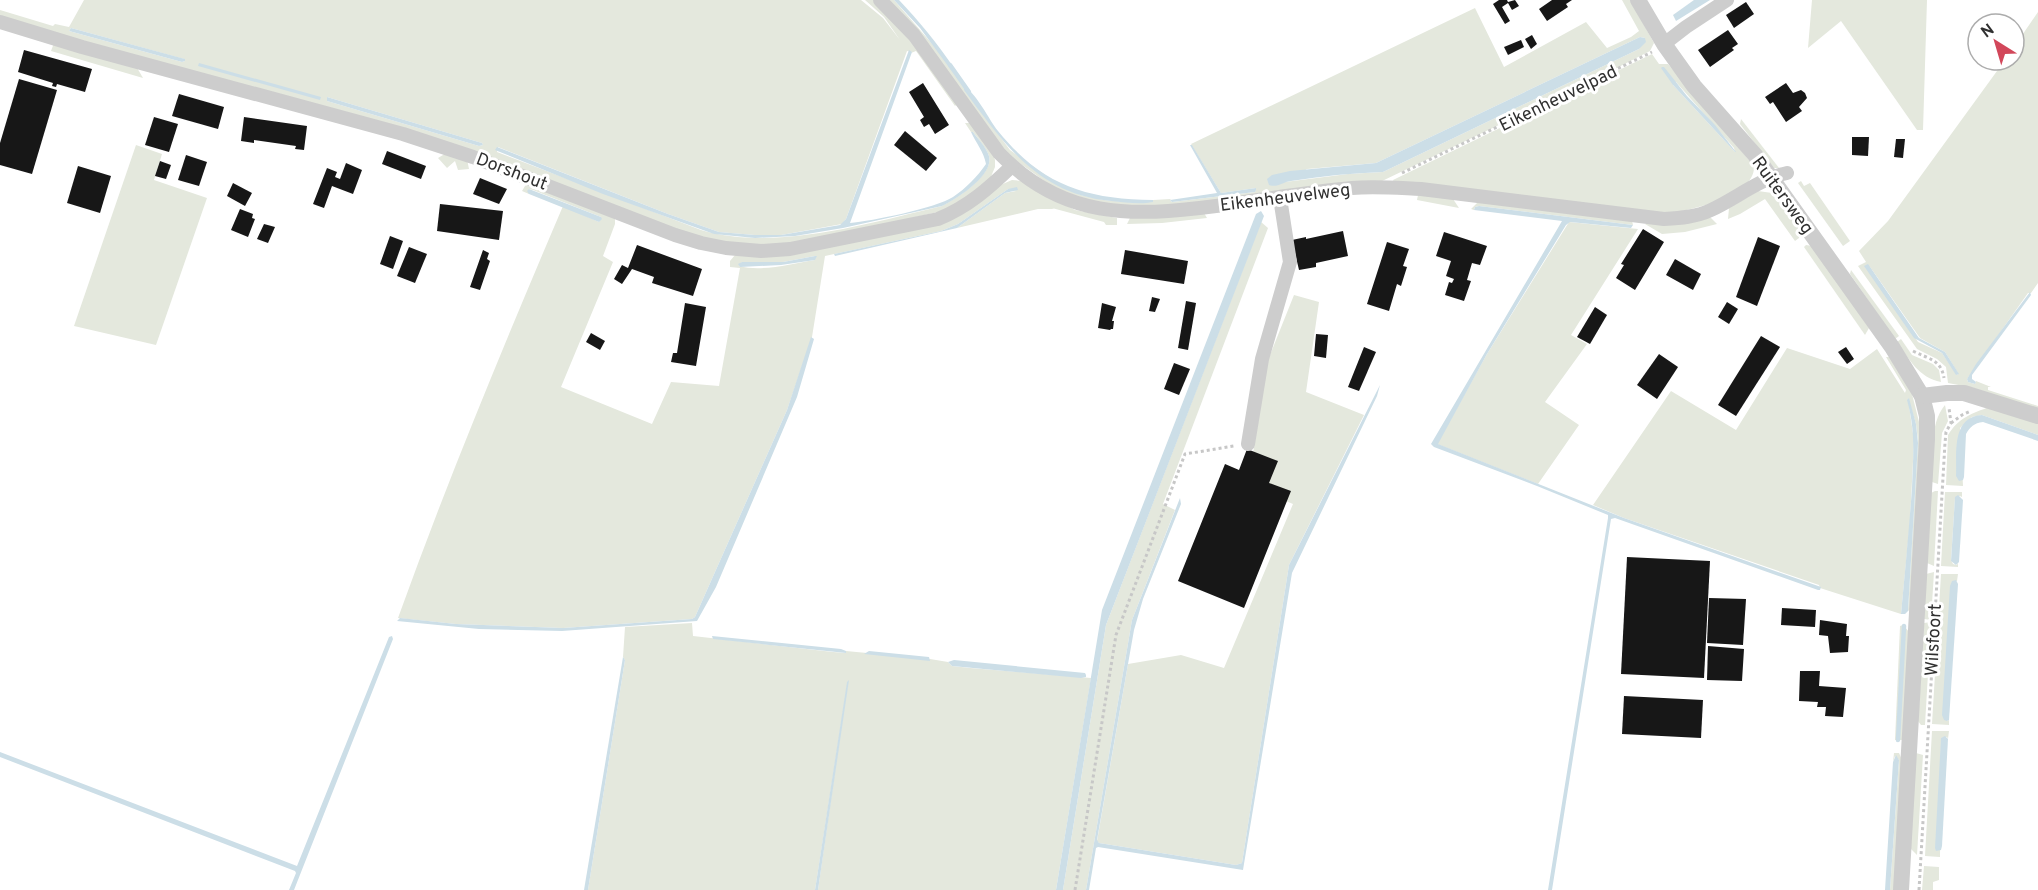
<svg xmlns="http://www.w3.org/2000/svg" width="2038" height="890" font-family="Overpass,sans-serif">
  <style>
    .green { fill: #e4e8dd; fill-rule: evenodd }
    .water { fill: #ccdee7 }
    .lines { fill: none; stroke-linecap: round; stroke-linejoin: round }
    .stream { stroke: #ccdee7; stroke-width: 4.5 }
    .building { fill: #171717 }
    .path { stroke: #c7c7c7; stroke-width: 3; stroke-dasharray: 3 3; stroke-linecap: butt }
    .minor { stroke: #cdcdcd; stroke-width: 14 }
    .tertiary { stroke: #cdcdcd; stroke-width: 16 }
    .labels { text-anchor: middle; stroke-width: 6; stroke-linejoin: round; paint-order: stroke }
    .street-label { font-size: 18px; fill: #303030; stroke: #fff }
  </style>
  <rect width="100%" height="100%" fill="#fff"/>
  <!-- green -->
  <g class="green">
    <path d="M84,0H861L883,18L900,40L884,17L865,0H873L903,31L957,104L955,106L916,51L911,53L912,52L907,51L846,219L842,224L781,235H755L719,232L668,214L498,147L497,152L701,230C774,252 870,223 942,206C956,199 994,175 989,156C986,148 978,139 973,132H971L965,123H971L993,154L995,160V167L990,179L971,195L942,211L829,237L761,247L702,239L542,178L0,18V10L53,26L55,24L69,27ZM71,28L184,59L185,61L182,62L69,31ZM327,97L482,143L483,145L479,146L327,101Z"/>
    <path d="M888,0H894L954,69L967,88L965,90L1010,150L1062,187L1081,195L1104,200L1139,203L1153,201V200L1171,199L1170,200L1172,202L1255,192L1256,188L1221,193L1191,144L1475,8L1504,67L1586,22L1607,48L1631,37L1639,31L1622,0H1630L1654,43L1650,51L1603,75L1380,182L1179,205H1104L1076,198L1050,185L1014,159L995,139ZM1640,37L1645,38L1639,49L1383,172L1348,174L1285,182L1307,169L1376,163Z"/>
    <path d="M1812,0H1927L1923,130H1917L1841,21L1808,48Z"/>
    <path d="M2038,12V283L2031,293H2028L1967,379L1968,382L1975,384L1976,381L1991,387H1988V390L2038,406V410L1974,388L1948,383L1946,367L1937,359L1917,349L1858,266L1866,262L1859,251L1888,221L2005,60H2014V47ZM1868,264L1920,338L1945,352L1958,373L1957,375L1942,353L1918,342Z"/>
    <path d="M54,43L136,66L143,78L51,51Z"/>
    <path d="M1652,54L1659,64H1668L1754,166C1756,197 1688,211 1665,214L1394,182L1393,180ZM1676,82L1734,148L1735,152L1673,85Z"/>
    <path d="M1741,119L1779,168H1774L1740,124Z"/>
    <path d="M136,145L162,154L154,180L207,198L156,345L74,326Z"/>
    <path d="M448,152L467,159L469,169L458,170L455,161L447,168L438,158Z"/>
    <path d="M1012,180L1022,181L1075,210L1117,218V225H1106L1104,222L1052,208L1054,209H1038L957,228L1005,193L1016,191L1008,189L958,224L941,231L825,256L812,337L787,410L695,617L692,619L563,628L456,624L398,618C448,479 505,342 563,206L599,222L601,217L533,190L529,189V194L522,191L528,181L615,216V224L603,256L613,262L561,387L652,424L671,382L719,386L740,268L730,267V261L735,255L889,233ZM815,256V260C791,264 762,272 739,266L742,262H783Z"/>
    <path d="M1801,181L1804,186L1810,183L1850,241L1843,246L1798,183Z"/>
    <path d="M1758,191L1772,193L1801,230L1799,238L1795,241L1765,199L1740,214L1728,219L1729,208Z"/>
    <path d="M1418,195L1453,199L1459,208L1417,200Z"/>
    <path d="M1478,202L1632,221L1633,225L1479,206L1475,207L1474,210L1471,209Z"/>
    <path d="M1204,213L1207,218L1162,223L1127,224L1130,218Z"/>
    <path d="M1710,217L1717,224L1685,232L1662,234L1645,224Z"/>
    <path d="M1261,222L1268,228L1163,504L1175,510L1132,620L1086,890H1063L1106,625Z"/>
    <path d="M1569,222L1638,229L1571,335L1587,344L1545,402L1579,425L1538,484L1437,444L1487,354Z"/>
    <path d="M1806,245L1812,246L1869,328L1865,335L1804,247Z"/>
    <path d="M1851,270L1899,336L1895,339L1850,274Z"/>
    <path d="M1294,295L1319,302L1306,392L1364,415L1289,565L1242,863L1236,865L1099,843L1097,841L1128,664L1181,655L1224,668L1293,504L1248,485L1268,360Z"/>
    <path d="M1901,339L1912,355L1933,364L1939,370L1941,382C1919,378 1909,359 1897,342Z"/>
    <path d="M1787,348L1850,369L1877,349L1905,393L1906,390L1886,357H1890L1912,394L1920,426L1912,608L1908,611L1918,440L1916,424L1908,398L1914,441L1910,521L1901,614L1820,588L1819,585L1624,518L1593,505L1671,391L1736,430Z"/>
    <path d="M1945,405L1948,421L1942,433L1938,484L1932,482C1933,457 1929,424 1945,405Z"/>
    <path d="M1990,407L2038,422V435L1982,415L1972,417L1960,428L1963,486L1946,485L1948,435C1958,418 1972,413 1990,407Z"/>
    <path d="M1935,491H1938L1934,566L1927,563L1931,493Z"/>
    <path d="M1945,492H1962V497L1960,496L1955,498L1951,560L1953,564L1957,565L1958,562V567L1941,566Z"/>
    <path d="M1934,572L1931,620L1924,619L1926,574Z"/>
    <path d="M1941,574H1958L1957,581H1952L1947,721L1949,720V725L1932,724Z"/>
    <path d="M1931,622L1925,725H1921L1918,721L1924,623Z"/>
    <path d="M692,623L693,636L833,652L846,653V651L930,659L948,662L952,666L970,668L1091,678L1056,890H818L848,680L815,890H588L625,660L623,657L625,627Z"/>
    <path d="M1903,625L1910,633L1902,740H1895L1900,626Z"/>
    <path d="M1932,731H1949L1948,739L1947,737L1941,738L1940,857L1925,856Z"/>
    <path d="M1894,753H1899L1903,762L1895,890H1890L1899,760L1895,756L1893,762Z"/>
    <path d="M1916,753L1923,755L1917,855L1910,848Z"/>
    <path d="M1924,866L1939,867V880L1933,882V890H1922Z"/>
  </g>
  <!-- water -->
  <g class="water">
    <path d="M894,0H899C919,21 937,43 954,68L953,70H951L920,28Z"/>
    <path d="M1694,0H1710L1676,21L1673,15Z"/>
    <path d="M71,28L185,59V61L182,62L69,31Z"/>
    <path d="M1640,37L1645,38L1646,42L1639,49L1383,172C1352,173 1322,176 1291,181C1282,182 1278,188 1269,185L1267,179L1272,175L1290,171L1376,163Z"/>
    <path d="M909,50L912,52L850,223C872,221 936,208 953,197C966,188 977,177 986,164C984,152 976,143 971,132H973C978,139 986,147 989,156C994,176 956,199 942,206L843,228L795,236L755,238L714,234L603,194L495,150L497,147L668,214L719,232L755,235H781L840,225L846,219Z"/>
    <path d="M199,63L321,97L320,100L198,66Z"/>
    <path d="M1662,67H1664L1687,96L1715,125L1736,152H1735L1673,85L1661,68Z"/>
    <path d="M965,87C978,96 988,118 998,131C1042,185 1085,199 1153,200V202C1139,205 1125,202 1111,201C1038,194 1004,144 964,90Z"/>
    <path d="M327,97L482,143L483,145L479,146L327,101Z"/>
    <path d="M1190,145H1192L1221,193L1256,188V190L1255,192L1172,202L1170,200L1217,193Z"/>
    <path d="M1017,187L1018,190L1005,193L957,228L835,256L834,254L941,231L958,224L1008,189Z"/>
    <path d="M529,189L601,217L602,219L599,222L529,194L527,191Z"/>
    <path d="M1479,206L1633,225L1631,228L1570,222L1566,225L1487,354L1438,444L1624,518L1821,587L1820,590H1818L1615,518L1611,519L1552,890H1548L1608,518V515L1537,486L1434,447L1431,444L1562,221L1474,210L1475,207Z"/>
    <path d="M1261,211L1264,216L1106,625L1063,890H1056L1102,610L1256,214Z"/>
    <path d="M815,256H817L815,260L781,265L740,267L738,264L742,262H783Z"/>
    <path d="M1868,264L1919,338L1945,352L1959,374L1956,375L1942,353L1914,338L1864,266Z"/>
    <path d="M2030,292L2031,295L1972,375V379L1976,382L1975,384L1968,382L1967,379L1976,364Z"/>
    <path d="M811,337L814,339L797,397L716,587L697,621L562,631L479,629L397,621L400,618L456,624L563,628L692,619L695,617L787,410Z"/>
    <path d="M1380,385L1377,396L1292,573L1243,870L1098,847L1096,848L1089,890H1086L1132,620L1180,498L1181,504L1143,599L1134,630L1097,840L1099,843L1236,865L1242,863L1289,565Z"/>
    <path d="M1909,398L1916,424L1918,443L1908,611L1905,614H1901C1905,572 1909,530 1912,488C1913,456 1916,432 1907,400Z"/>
    <path d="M1982,415L2038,435V441L1983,422C1974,423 1970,427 1966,434L1964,477L1963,480L1959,481L1956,476C1957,453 1951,417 1982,415Z"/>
    <path d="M1958,495L1963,500L1959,562L1956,565L1951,561L1955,497Z"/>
    <path d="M1956,580L1958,584L1949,720L1947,721L1944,720L1942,715L1950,586L1952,581Z"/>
    <path d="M392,636L393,639L294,890H289L296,873L295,871L0,757V752L297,866L389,637Z"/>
    <path d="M712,636L841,649L846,651V653L713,639Z"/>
    <path d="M869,651L929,657L930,661L864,654Z"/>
    <path d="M623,657L625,660L588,890H584Z"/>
    <path d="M954,660L1085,673L1086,675V677L1081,678L952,666L948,662Z"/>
    <path d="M849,680L818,890H815L847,682Z"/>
    <path d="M1945,736L1948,739L1942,846L1941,850L1936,851L1935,848L1941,738Z"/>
    <path d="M1896,755L1899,760L1890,890H1885L1893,762Z"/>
  </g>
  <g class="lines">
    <!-- stream -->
    <g class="stream">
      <path d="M950,65L969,92"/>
      <path d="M1898,740L1904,626"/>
    </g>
  </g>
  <!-- building -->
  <g class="building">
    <path d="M1499,0H1507L1508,2L1515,0L1519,6L1512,10L1508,3L1502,7L1510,21L1505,24L1493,4Z"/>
    <path d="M1552,0H1572L1566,4L1568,7L1547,21L1539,9Z"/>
    <path d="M1746,2L1754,14L1734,28L1726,15Z"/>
    <path d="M1728,30L1738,44L1732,48L1734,50L1710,67L1698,50Z"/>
    <path d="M1532,35L1537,44L1531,49L1525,39Z"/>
    <path d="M1521,40L1524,47L1508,55L1504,47Z"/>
    <path d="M24,50L92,69L85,92L57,84L56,87L52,86L53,83L18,72Z"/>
    <path d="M19,79L57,90L32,174L0,165V143Z"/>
    <path d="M923,83L949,125L935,134L929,124L924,127L920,120L924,117L909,92Z"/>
    <path d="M1786,83L1793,93L1801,90L1805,93L1807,98L1799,107L1802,111L1786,122L1773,102L1770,104L1765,97Z"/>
    <path d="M179,94L224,107L218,129L172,116Z"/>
    <path d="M154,117L178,124L169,152L145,145Z"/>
    <path d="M244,117L307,126L304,150L295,149L296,146L254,140V143L241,141Z"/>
    <path d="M905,131L937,158L926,171L894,145Z"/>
    <path d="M1852,137H1869L1868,156L1852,155Z"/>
    <path d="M1896,139H1905L1903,158L1894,157Z"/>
    <path d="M387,151L426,166L421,179L382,164Z"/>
    <path d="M186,155L207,162L199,186L178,180Z"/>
    <path d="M160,161L171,165L166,179L155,176Z"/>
    <path d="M346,163L362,170L353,194L332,186L324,208L313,204L327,168L337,172L335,177L340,179Z"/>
    <path d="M78,166L111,176L100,213L67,203Z"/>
    <path d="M480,178L507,189L499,204L473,194Z"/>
    <path d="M233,183L252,193L245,206L227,196Z"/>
    <path d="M440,204L503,211L499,240L437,231Z"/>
    <path d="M240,209L253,214L252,218L255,219L248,237L231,230Z"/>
    <path d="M264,224L275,227L268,243L257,239Z"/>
    <path d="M1643,229L1664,242L1635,290L1616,278L1624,265L1621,264Z"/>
    <path d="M1343,231L1348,256L1316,263V267L1299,270L1292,240L1306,237V239Z"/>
    <path d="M1444,232L1487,246L1480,265L1472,263L1467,280L1471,281L1464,301L1445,295L1449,282L1452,283L1454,279L1446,276L1451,261L1436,256Z"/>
    <path d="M390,236L403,241L393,269L380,264Z"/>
    <path d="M1758,237L1780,246L1757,306L1736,297Z"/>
    <path d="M1387,242L1409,249L1403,266L1407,267L1401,286L1397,284L1389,311L1367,304Z"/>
    <path d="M637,245L702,269L693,296L652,283L654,277L632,269L622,284L614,279L622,265L628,268Z"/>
    <path d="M409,247L427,254L415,283L397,276Z"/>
    <path d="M483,250L489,253L487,259L490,261L480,290L470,287Z"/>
    <path d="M1125,250L1188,261L1184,284L1121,274Z"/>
    <path d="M1675,259L1701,274L1693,290L1666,275Z"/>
    <path d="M1152,297L1160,299L1155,312L1149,311Z"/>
    <path d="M1186,301L1196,303L1188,350L1178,348Z"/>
    <path d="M1727,302L1738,309L1729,324L1718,317Z"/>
    <path d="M685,303L706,307L696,366L671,362L673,353H677Z"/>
    <path d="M1102,303L1116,307L1112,321H1114L1113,329H1111L1110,330L1098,328Z"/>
    <path d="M1595,307L1607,315L1590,344L1577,337Z"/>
    <path d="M591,333L605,341L600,350L586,342Z"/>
    <path d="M1316,334L1328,335L1326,358L1314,356Z"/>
    <path d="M1761,336L1780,347L1736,416L1718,405Z"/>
    <path d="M1364,347L1376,352L1359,391L1348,387Z"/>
    <path d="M1846,347L1854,359L1847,364L1838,352Z"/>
    <path d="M1659,354L1678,367L1657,399L1637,385Z"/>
    <path d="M1174,363L1190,369L1179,395L1164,389Z"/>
    <path d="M1247,449L1278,461L1269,483L1291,491L1244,608L1178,581L1225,464L1239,470Z"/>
    <path d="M1627,557L1710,561L1704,678L1621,674Z"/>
    <path d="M1709,598L1746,599L1743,645L1707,643Z"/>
    <path d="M1782,608L1816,610L1815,627L1781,625Z"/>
    <path d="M1820,620L1847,624L1846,636H1849L1848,652L1830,653L1828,636L1819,635Z"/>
    <path d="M1708,646L1744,649L1742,681L1707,680Z"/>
    <path d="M1800,671H1820L1819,686L1846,688L1843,717L1825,716L1826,707H1817L1818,702L1799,701Z"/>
    <path d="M1624,696L1703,700L1701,738L1622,734Z"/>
  </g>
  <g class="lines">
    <!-- path -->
    <g class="path">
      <path d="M1402,173L1652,52"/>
      <path d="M1913,351C1928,359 1941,359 1944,378"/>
      <path d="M1951,423L1962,415L1971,411"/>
      <path d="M1075,890L1116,635L1185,454L1234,446"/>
      <path d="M1919,890L1945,443L1946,432L1951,423L1949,408"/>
    </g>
    <!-- minor -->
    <g class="minor">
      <path d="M880,0L914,35L999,153C1062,219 1132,217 1216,206C1261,200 1307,192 1352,188C1375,186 1398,188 1421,189L1664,219C1680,218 1696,217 1711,210C1737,198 1759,179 1787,173"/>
      <path d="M0,22L82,47L403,134L473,157L675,235L701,243L726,248L761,251L790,249L938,219C968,207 989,188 1012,166"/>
      <path d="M1664,44L1686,27L1727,0"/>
      <path d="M1248,444L1262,359L1290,262L1280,198"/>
    </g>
    <!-- tertiary -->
    <g class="tertiary">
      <path d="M1638,0L1664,44L1694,86L1755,155L1892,347L1922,396L1927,416V439L1901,890"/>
      <path d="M1922,396L1947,393H1964L2038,416"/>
    </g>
  </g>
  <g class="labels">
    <!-- street labels -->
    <g class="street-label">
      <text transform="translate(1558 98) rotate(-26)" y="6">Eikenheuvelpad</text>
      <text transform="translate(512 171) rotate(21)" y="6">Dorshout</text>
      <text transform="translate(1783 195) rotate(54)" y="6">Ruitersweg</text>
      <text transform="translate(1285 197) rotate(-7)" y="6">Eikenheuvelweg</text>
      <text transform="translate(1933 640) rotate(-87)" y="6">Wilsfoort</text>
    </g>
  </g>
  <!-- north arrow -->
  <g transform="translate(1996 42) rotate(323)"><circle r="28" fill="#ffffff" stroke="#acacac" stroke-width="1.5"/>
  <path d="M0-4.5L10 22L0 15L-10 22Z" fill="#d2475a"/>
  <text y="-9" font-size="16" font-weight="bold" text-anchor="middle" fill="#303030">N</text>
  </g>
</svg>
